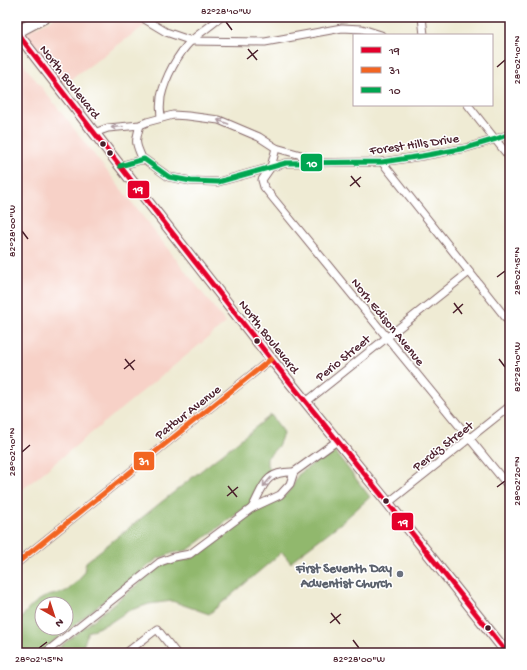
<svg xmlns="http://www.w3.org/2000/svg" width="527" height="670" font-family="'Gochi Hand',sans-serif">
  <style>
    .built { fill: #f7d1c7 }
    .forest { fill: #91b86d; stroke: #6e6c4c; fill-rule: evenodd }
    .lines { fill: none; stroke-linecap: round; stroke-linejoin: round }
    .street-casing { stroke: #846666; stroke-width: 9 }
    .secondary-casing { stroke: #846666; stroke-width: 12 }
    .primary-casing { stroke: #846666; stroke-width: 13 }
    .street { stroke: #fff; stroke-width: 7 }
    .secondary { stroke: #fff; stroke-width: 10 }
    .primary { stroke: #fff; stroke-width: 11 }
    .bus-1-casing { stroke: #fff; stroke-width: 8 }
    .bus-2-casing { stroke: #fff; stroke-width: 8 }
    .bus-3-casing { stroke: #fff; stroke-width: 8 }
    .bus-1 { stroke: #e4002b; stroke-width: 5 }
    .bus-2 { stroke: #f26522; stroke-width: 5 }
    .bus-3 { stroke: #00a651; stroke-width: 5 }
    .oneway { stroke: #ae9aa0 }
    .ticks { fill: none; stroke: #4a1f2b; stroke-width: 1.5 }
    .bus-dot { fill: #4a1f2b; stroke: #fff; stroke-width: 1.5 }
    .worship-dot { fill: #6b7280; stroke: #fff; stroke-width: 1.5 }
    .labels { text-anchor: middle; stroke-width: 3; stroke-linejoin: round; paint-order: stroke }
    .street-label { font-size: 13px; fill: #4a1f2b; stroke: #fff }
    .worship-label { font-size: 13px; font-weight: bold; fill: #5b616d; stroke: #fff; text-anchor: end }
    .line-badge { stroke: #fff; stroke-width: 1.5 }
    .badge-label { font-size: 11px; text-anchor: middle; font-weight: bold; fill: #fff }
    .neatline { fill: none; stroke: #4a1f2b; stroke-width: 1.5 }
    .ticks-label { font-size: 10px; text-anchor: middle; fill: #4a1f2b }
  </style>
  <rect width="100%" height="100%" fill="#fff"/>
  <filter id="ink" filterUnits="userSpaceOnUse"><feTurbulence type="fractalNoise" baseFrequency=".025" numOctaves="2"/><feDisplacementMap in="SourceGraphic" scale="8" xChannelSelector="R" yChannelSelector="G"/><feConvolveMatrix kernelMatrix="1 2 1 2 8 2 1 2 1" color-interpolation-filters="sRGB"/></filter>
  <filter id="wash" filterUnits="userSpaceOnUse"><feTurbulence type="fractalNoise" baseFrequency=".012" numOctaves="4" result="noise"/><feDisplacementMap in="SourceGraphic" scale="16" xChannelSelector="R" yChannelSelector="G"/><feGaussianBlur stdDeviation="0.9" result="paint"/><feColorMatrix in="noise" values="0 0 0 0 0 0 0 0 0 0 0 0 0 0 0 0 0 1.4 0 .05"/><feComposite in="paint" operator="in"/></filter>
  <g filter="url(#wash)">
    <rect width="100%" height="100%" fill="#efebd4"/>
    <!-- built -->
    <g class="built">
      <path d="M56,17H138L148,23L62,86L22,34Z"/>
      <path d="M17,56L226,323L17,494Z"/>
    </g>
    <!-- forest -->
    <g class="forest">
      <path d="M271,415L279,426L283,434L278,446L267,458V466L274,471L271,472L263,479L249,505L188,550L173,553L157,559L39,653H23C7,633 24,608 43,598C50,594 59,595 66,591C68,590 70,589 71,587C81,579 84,575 86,562ZM42,604H66V628H42Z"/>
      <path d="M333,449L370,497L341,523L295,558L291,563L282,552L209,614L172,601L149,604L128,611L111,622L88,632L83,647L80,653H52L162,565L176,561L193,558L252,513H253L254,511L282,499L293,486L298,475Z"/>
    </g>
  </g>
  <g filter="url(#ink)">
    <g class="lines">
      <defs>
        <g id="street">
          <path d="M141,17L166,32L192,41L265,42L342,28L362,29L381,35"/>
          <path d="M422,17L424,35"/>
          <path d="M468,105L510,158"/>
          <path d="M161,118C160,111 160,104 161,97C165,78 178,53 192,40C201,32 212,25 221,17"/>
          <path d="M140,125C135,142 135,143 143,160"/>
          <path d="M94,133L108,128L140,125L147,122L173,115L188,116L219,120L259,137L276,148L319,160"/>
          <path d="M276,148L271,167L262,180L264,187L510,488"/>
          <path d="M382,162L510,323"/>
          <path d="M120,166L144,159L169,177L191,181L218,182L286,163L382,162L422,156L466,148L496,139L510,134"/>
          <path d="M306,402L469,272"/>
          <path d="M388,503L510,406"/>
          <path d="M252,508C264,486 264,471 294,472"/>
          <path d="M17,563L271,359"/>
          <path d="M45,653L160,562L174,557L190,554L252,508L280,495L290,484L294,472L337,441"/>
          <path d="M126,653L157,629L176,653"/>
        </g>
        <path id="secondary" d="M17,33L120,166L271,359L388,503L507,653"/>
        <g id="primary">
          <path d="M17,17H18"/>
          <path d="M17,32L45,17"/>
        </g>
      </defs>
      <!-- street casing -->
      <use href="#street" class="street-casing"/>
      <!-- secondary casing -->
      <use href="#secondary" class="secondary-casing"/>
      <!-- primary casing -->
      <use href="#primary" class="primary-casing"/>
      <!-- street -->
      <use href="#street" class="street"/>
      <!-- secondary -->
      <use href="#secondary" class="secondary"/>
      <!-- primary -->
      <use href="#primary" class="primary"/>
      <defs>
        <path id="bus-1" d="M17,33L120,166L271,359L388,503L507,653"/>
        <path id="bus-2" d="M17,563L271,359"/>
        <path id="bus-3" d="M120,166L144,159L169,177L191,181L218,182L286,163L382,162L422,156L466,148L496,139L510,134"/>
      </defs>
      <!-- bus-1 casing -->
      <use href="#bus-1" class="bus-1-casing"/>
      <!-- bus-2 casing -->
      <use href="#bus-2" class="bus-2-casing"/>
      <!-- bus-3 casing -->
      <use href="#bus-3" class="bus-3-casing"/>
      <!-- bus-1 -->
      <use href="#bus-1" class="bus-1"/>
      <!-- bus-2 -->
      <use href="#bus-2" class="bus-2"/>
      <!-- bus-3 -->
      <use href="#bus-3" class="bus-3"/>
    </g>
    <!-- one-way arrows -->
    <defs><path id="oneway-shaft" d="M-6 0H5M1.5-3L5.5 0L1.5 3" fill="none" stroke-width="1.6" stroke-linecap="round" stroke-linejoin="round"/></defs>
    <g class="oneway">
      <use href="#oneway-shaft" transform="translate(223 122) rotate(-160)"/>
      <use href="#oneway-shaft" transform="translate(117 127) rotate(175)"/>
      <use href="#oneway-shaft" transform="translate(267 482) rotate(130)"/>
    </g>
  </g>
  <!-- ticks -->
  <path class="ticks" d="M226,22L232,30M248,49L257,60M247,59L258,50M497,67L505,60M351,176L360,187M350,186L361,177M22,231L28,239M497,277L505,271M454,303L462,314M453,313L463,304M125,359L134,370M499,359L505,367M124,369L135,360M22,452L30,445M228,486L237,497M497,487L505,481M227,496L238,487M331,613L340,624M330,623L341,614M353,640L359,648M39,648L47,642"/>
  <!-- markers -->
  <g class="bus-dot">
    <circle cx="103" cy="144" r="3.5"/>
    <circle cx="110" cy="153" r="3.5"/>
    <circle cx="257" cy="341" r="3.5"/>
    <circle cx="386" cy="501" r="3.5"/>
    <circle cx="488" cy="628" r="3.5"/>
  </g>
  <circle class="worship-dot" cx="400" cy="574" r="4"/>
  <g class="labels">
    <!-- street labels -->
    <g class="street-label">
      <text transform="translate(71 81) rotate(52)" y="5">North Boulevard</text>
      <text transform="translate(414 143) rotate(-8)" y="5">Forest Hills Drive</text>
      <text transform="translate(389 321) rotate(51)" y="5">Norh Edison Avenue</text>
      <text transform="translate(270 336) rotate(52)" y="5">North Boulevard</text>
      <text transform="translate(342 357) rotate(-39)" y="5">Perio Street</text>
      <text transform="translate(187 411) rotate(-38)" y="5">Patbur Avenue</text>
      <text transform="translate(442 445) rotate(-38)" y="5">Perdiz Street</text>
    </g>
    <!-- worship labels -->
    <g class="worship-label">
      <text x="392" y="572">First Seventh Day<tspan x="392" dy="15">Adventist Church</tspan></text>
    </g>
  </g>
  <g class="line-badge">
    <rect x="300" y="153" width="23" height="19" rx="4" fill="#00a651"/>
    <rect x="127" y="180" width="23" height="19" rx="4" fill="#e4002b"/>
    <rect x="133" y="451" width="22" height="20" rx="4" fill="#f26522"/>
    <rect x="391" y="512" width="23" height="19" rx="4" fill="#e4002b"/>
  </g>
  <g class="badge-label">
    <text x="312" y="167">10</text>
    <text x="138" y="193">19</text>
    <text x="144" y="465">31</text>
    <text x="403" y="526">19</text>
  </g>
  <!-- margin -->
  <rect width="527" height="670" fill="none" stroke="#fff" stroke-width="44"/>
  <!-- legend -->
  <rect x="353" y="34" width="140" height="72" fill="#ffffff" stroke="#b7a5aa"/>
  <rect x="361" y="47" width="20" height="6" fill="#e4002b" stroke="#b7a5aa"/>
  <text x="389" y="54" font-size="12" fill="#4a1f2b">19</text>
  <rect x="361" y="67" width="20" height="6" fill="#f26522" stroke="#b7a5aa"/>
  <text x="389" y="74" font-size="12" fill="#4a1f2b">31</text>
  <rect x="361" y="87" width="20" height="6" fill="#00a651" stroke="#b7a5aa"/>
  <text x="389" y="94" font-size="12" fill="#4a1f2b">10</text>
  <!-- north arrow -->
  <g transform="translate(54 616) rotate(141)"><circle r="19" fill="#ffffff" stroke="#b7a5aa"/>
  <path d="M0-3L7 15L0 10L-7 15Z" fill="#c8321e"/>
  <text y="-6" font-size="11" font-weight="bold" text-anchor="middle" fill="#4a1f2b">N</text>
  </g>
  <rect x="22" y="22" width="483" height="626" class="neatline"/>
  <g class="ticks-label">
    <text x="226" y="14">82°28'10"W</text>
    <text transform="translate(516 60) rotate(-90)" y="4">28°02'10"N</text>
    <text transform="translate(11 231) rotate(-90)" y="4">82°28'00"W</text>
    <text transform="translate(516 271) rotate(-90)" y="4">28°02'15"N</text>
    <text transform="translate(516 367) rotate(-90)" y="4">82°28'10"W</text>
    <text transform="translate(11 452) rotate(-90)" y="4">28°02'10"N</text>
    <text transform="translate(516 481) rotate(-90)" y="4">28°02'20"N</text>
    <text x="39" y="662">28°02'15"N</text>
    <text x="359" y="662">82°28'00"W</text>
  </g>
</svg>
